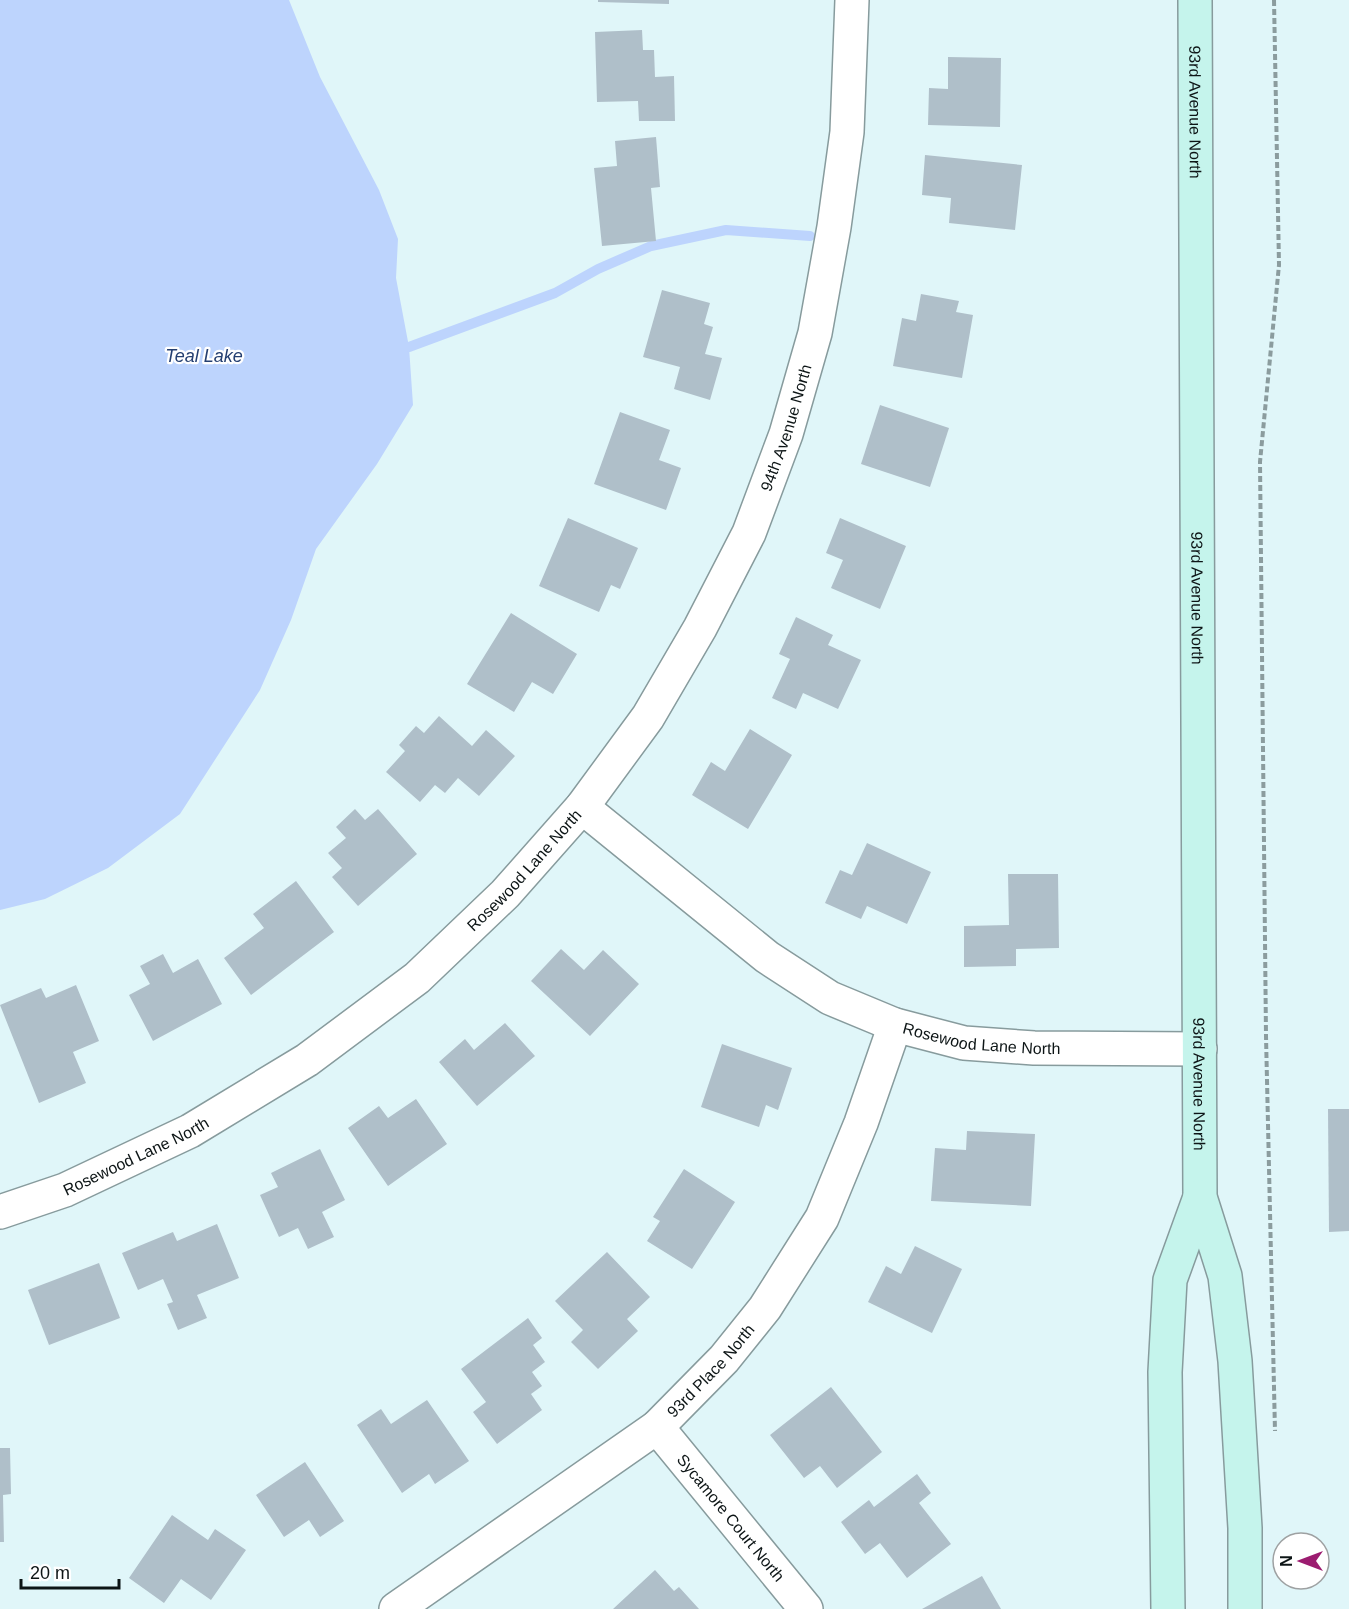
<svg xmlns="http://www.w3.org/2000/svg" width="1349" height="1609" font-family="Arial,sans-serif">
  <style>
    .water { fill: #bdd4fd }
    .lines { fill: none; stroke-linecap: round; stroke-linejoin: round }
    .stream { stroke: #bdd4fd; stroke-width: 10 }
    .building { fill: #afbfc9 }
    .street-casing { stroke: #879b9d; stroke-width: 36 }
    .secondary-casing { stroke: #879b9d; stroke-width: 36 }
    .path { stroke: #8b9c9e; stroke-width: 4; stroke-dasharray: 6 3; stroke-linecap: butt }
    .street { stroke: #fff; stroke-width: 33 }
    .secondary { stroke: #c5f4ec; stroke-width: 33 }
    .labels { text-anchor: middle; stroke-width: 4.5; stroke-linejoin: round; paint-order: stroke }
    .street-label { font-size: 16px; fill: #0d1516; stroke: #fff }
    .water-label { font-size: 18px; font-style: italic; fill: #243f71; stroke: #fff }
  </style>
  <rect width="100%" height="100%" fill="#e0f6f9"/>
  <!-- water -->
  <path class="water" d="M0,0H289L320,77L379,190L398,239L396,278L409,347L413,405L377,464L316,549L291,620L260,690L180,814L108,868L45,899L0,910Z"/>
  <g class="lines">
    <!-- stream -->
    <path class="stream" d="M409,347L555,293L598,269L651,246L726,230L810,236"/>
  </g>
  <!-- building -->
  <g class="building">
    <path d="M598,0H669V4L598,2Z"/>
    <path d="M642,30L643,50H654L655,77L674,76L675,121H639L638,101L597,102L595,32Z"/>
    <path d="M948,57L1001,58L1000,127L928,125L929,88L948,89Z"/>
    <path d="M656,137L660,187L651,188L656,241L602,246L594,168L617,166L615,141Z"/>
    <path d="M925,155L1022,165L1015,230L949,223L951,198L922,195Z"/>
    <path d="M662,290L710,303L704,324L713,327L705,354L722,358L710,400L674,389L680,367L643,357Z"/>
    <path d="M921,294L959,301L956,312L973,315L962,378L893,366L902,318L916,321Z"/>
    <path d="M880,405L949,428L930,487L861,464Z"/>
    <path d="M620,412L670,430L659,460L681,468L666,510L594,484Z"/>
    <path d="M568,518L638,548L620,589L611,585L599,612L539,586Z"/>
    <path d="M840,518L906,546L880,609L831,588L843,560L826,553Z"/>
    <path d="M511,613L577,654L553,694L532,682L514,712L467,684Z"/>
    <path d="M796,617L833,635L828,645L861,660L838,709L803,693L796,709L772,698L790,659L779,654Z"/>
    <path d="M439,716L472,746L486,730L515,756L479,796L458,778L445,793L435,785L420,802L386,772L405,751L399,745L416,726L424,733Z"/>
    <path d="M750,729L792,755L748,829L692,795L711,762L725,771Z"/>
    <path d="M355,809L365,820L378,809L417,854L358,906L332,877L342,868L328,853L346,838L336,827Z"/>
    <path d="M867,843L931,872L907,924L867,906L861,919L825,903L840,870L852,875Z"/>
    <path d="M1008,874H1058L1059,948L1016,949V966L964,967V926L1009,925Z"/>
    <path d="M296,881L334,932L251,995L224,958L264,928L253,914Z"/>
    <path d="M561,949L584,970L603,950L639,984L590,1036L531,981Z"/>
    <path d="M163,954L173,973L198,959L222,1004L153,1041L129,995L150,984L140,966Z"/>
    <path d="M76,985L99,1041L73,1052L86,1083L39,1103L0,1005L41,988L46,998Z"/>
    <path d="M505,1023L535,1056L477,1106L439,1062L465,1039L474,1050Z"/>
    <path d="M722,1044L792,1068L778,1110L766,1105L759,1127L701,1107Z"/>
    <path d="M416,1099L447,1144L388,1186L348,1128L379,1106L388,1118Z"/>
    <path d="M1328,1109H1349V1231L1329,1232Z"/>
    <path d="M967,1131L1035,1134L1031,1206L931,1201L935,1148L966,1150Z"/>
    <path d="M320,1149L345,1200L322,1212L334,1237L308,1249L298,1228L279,1237L260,1195L278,1187L271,1173Z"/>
    <path d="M684,1169L735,1202L692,1269L647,1241L660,1221L653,1217Z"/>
    <path d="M217,1224L239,1278L197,1295L207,1318L178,1330L167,1304L173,1302L163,1279L138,1290L122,1253L173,1232L177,1241Z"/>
    <path d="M915,1246L962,1269L932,1333L868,1302L886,1266L901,1274Z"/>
    <path d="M607,1252L650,1297L627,1319L638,1331L598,1369L571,1342L583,1330L555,1301Z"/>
    <path d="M99,1263L120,1318L49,1345L28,1290Z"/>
    <path d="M528,1318L542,1338L533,1345L545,1362L532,1372L542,1386L531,1394L542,1410L497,1444L473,1412L486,1402L461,1369Z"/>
    <path d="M831,1387L882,1452L837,1488L820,1466L804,1478L770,1435Z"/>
    <path d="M427,1400L469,1461L435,1484L429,1474L402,1493L357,1425L381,1409L391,1424Z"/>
    <path d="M0,1448H10L11,1494L3,1495L4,1542H0Z"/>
    <path d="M305,1462L344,1521L320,1537L309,1520L284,1537L256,1495Z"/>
    <path d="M917,1474L931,1493L919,1503L951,1544L907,1578L880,1543L865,1554L841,1522L869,1500L874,1507Z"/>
    <path d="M172,1515L208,1540L215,1529L246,1550L211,1600L181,1579L164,1603L129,1578Z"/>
    <path d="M655,1570L674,1591L679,1587L699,1609H613Z"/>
    <path d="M982,1576L1001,1609H922Z"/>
  </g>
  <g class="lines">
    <defs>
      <g id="street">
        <path id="s1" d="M582,807L767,957L830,998L895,1025L964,1043L1034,1048L1200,1049"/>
        <path id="s2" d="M0,1212L65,1190L190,1131L307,1060L417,978L505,894L582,807L648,717L700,628L749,533L786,434L815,333L834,227L847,132L852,0"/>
        <path id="s3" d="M657,1427L806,1609"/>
        <path id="s4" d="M396,1609L657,1427L724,1359L765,1308L822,1218L861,1123L895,1025"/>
      </g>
      <g id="secondary">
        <path id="s5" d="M1195,0L1200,1197L1225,1276L1235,1361L1245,1528V1609"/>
        <path d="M1168,1609L1165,1372L1170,1280L1200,1197"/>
      </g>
    </defs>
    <!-- street casing -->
    <use href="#street" class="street-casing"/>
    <!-- secondary casing -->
    <use href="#secondary" class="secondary-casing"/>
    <!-- path -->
    <path class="path" d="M1274,0L1279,265L1260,462L1266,1036L1275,1431"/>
    <!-- street -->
    <use href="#street" class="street"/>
    <!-- secondary -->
    <use href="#secondary" class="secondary"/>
  </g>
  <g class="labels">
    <!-- street labels -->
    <g class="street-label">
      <text dy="6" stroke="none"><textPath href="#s5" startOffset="112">93rd Avenue North</textPath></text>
      <text dy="6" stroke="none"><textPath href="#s2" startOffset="1152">94th Avenue North</textPath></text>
      <text dy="6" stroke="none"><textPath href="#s5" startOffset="598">93rd Avenue North</textPath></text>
      <text dy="6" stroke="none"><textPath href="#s2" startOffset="633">Rosewood Lane North</textPath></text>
      <text dy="6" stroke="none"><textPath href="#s1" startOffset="472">Rosewood Lane North</textPath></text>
      <text dy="6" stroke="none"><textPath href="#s5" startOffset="1084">93rd Avenue North</textPath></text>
      <text dy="6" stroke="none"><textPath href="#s2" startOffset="147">Rosewood Lane North</textPath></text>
      <text dy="6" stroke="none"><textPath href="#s4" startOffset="396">93rd Place North</textPath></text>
      <text dy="6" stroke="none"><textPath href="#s3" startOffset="117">Sycamore Court North</textPath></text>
    </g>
    <!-- water labels -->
    <g class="water-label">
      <text x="204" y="362">Teal Lake</text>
    </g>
  </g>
  <!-- north arrow -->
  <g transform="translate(1301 1561) rotate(270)"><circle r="28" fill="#ffffff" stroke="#9ea1a2" stroke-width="1.5"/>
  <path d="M0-4.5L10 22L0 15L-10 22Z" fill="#9c1c70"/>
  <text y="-9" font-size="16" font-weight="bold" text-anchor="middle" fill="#0d1516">N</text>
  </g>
  <!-- scale -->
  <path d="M21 1579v9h98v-9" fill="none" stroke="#0d1516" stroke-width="3"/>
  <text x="30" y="1579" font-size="18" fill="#0d1516" stroke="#ffffff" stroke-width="4.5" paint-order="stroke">20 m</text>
</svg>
